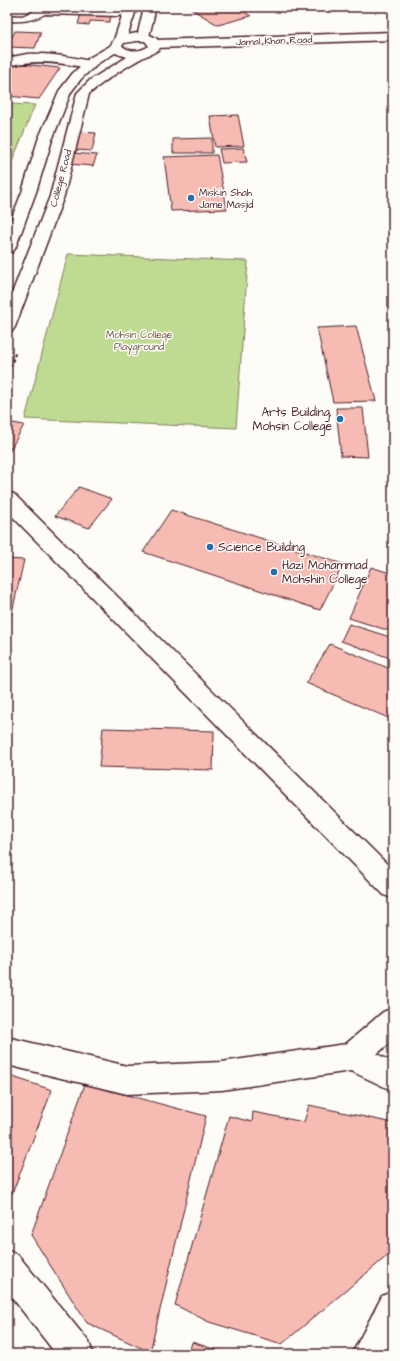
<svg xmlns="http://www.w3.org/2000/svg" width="400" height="1361" font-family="'Architects Daughter',sans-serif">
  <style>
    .green { fill: #bfdb92; stroke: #847d5e }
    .building { fill: #f6bbb2; stroke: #4a1f2b }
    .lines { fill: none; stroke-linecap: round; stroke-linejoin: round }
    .pedestrian-casing { stroke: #4a1f2b; stroke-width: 3 }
    .minor-casing { stroke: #4a1f2b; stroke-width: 3 }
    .tertiary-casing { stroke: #4a1f2b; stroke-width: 3 }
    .secondary-casing { stroke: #4a1f2b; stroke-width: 3 }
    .primary-casing { stroke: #4a1f2b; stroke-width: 3 }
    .path { stroke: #4a1f2b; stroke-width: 2; stroke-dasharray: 3 2.5; stroke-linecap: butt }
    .pedestrian { fill: #fdfcf7; fill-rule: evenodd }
    .minor { fill: #fdfcf7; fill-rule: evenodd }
    .tertiary { fill: #fdfcf7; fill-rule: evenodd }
    .secondary { fill: #fdfcf7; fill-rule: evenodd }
    .primary { fill: #fdfcf7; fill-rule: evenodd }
    .poi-dot { fill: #1f6fb2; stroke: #fdfcf7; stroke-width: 1.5 }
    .labels { text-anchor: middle; stroke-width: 3; stroke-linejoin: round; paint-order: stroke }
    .far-street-label { font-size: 10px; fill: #4a1f2b; stroke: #fdfcf7 }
    .far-poi-label { font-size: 10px; fill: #4a1f2b; stroke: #fdfcf7; text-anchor: start }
    .far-park-label { font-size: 10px; fill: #6d574a; stroke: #fdfcf7 }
    .poi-label { font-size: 12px; fill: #4a1f2b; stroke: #fdfcf7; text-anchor: start }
  </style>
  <rect width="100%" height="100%" fill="#fdfcf7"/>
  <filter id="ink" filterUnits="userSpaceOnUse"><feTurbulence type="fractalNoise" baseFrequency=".025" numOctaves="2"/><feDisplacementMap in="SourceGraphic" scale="8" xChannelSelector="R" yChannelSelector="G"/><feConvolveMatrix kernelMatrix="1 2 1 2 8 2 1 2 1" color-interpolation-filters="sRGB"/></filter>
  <g filter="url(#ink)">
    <!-- green -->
    <g class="green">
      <path d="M7,104L35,105L7,174Z"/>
      <path d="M68,254L248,261L236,428L25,419Z"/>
    </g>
    <!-- building -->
    <g class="building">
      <path d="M7,7H47V8Z"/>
      <path d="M59,7H115L113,12L58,9Z"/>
      <path d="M188,7H236L251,16L218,25Z"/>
      <path d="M81,14L112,15L109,22L90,21L89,25L78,24Z"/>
      <path d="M15,31L41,32L35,48L7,47Z"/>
      <path d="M22,64L60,68L39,99L7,96V68Z"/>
      <path d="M238,115L244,146L215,147L210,116Z"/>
      <path d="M80,132L96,133L92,151L76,150Z"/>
      <path d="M212,138V153H173V139Z"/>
      <path d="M243,148L247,162L222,163L219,149Z"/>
      <path d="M73,153L97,155L93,166L68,164Z"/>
      <path d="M217,155L227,209L171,211L164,157Z"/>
      <path d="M356,326L376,401L333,402L317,328Z"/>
      <path d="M336,408H363L368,457L341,456Z"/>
      <path d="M7,422L24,425L9,452L7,451Z"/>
      <path d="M79,487L112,499L89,528L55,516Z"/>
      <path d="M171,510L343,564L320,610L143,552Z"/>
      <path d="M7,559L24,560L8,630L7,629Z"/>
      <path d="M371,567L393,574V632L349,618Z"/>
      <path d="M349,624L393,638V659L341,641Z"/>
      <path d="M330,644L393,670V720L306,683Z"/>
      <path d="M103,728L214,731L213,770L99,767Z"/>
      <path d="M7,1075L52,1090L12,1194L7,1192Z"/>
      <path d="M85,1084L206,1116L150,1352L87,1323L31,1235Z"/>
      <path d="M309,1105L393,1123V1251L282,1344L209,1322L175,1305L229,1116L252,1122L253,1112L304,1122Z"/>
      <path d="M192,1342L229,1354H189Z"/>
    </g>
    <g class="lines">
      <defs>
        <path id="pedestrian" d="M50,7L118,10L122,11L124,13L122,15L118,16L45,14C32,21 21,22 7,21V15L22,16L38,9Z"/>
        <g id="minor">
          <path d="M27,54C50,53 72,57 94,62L96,65L94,68L90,69C62,62 35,59 7,66V58Z"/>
          <path d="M7,492L14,494L393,870V899L384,895L7,511Z"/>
          <path d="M393,1008V1040L377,1054L393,1062V1091L351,1071L222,1090L127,1094L7,1065V1037L127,1066L222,1062L346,1044L383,1012Z"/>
          <path d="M7,1250L18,1255L89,1342L93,1354H56L7,1291Z"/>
          <path d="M393,1291V1340L386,1354H352L382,1296Z"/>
        </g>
        <g id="tertiary">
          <path d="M125,7H137L126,40L124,43H116L114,40Z"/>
          <path d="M144,7H156L149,37L147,40H139L137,37Z"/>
        </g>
        <path id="secondary" d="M393,32V40L155,48L151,47L149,44L151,41L155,40Z"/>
        <path id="primary" d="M137,33C146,34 160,35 161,47C156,54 149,54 142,58C124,68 105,80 89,94L64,196L15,327L13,330L7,332V306L50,196L77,93L90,80L127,57L115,53L97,64L81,79L71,92L52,140L36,192L15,249L12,252L7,254V230L22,192L38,140L59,91L73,73L89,58L110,46L116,37ZM137,41H145L149,46C140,52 130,52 122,46L124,43Z"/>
      </defs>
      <!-- pedestrian casing -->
      <use href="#pedestrian" class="pedestrian-casing"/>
      <!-- minor casing -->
      <use href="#minor" class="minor-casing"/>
      <!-- tertiary casing -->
      <use href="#tertiary" class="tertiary-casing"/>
      <!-- secondary casing -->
      <use href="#secondary" class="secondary-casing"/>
      <!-- primary casing -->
      <use href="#primary" class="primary-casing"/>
      <!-- path -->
      <path class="path" d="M7,377L16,351"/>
      <!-- pedestrian -->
      <use href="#pedestrian" class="pedestrian"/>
      <!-- minor -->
      <use href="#minor" class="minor"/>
      <!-- tertiary -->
      <use href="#tertiary" class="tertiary"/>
      <!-- secondary -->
      <use href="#secondary" class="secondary"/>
      <!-- primary -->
      <use href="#primary" class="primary"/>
    </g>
  </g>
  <!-- markers -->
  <g class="poi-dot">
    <circle cx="191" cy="198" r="4"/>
    <circle cx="340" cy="419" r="4"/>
    <circle cx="210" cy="547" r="4"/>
    <circle cx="274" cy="572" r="4"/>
  </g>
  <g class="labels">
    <!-- far-street labels -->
    <g class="far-street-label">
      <text transform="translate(274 40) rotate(-2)" y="4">Jamal Khan Road</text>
      <text transform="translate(60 178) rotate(-75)" y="4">College Road</text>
    </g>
    <!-- far-poi labels -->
    <g class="far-poi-label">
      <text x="199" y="196">Miskin Shah<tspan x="199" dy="12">Jame Masjid</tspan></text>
    </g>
    <!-- far-park labels -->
    <g class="far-park-label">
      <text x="139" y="338">Mohsin College<tspan x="139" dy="12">Playground</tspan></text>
    </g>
    <!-- poi labels -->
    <g class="poi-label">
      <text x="332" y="416" text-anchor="end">Arts Building,<tspan x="332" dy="14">Mohsin College</tspan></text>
      <text x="218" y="551">Science Building</text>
      <text x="282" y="569">Hazi Mohammad<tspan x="282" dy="14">Mohshin College</tspan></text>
    </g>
  </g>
  <!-- margin -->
  <rect width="400" height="1361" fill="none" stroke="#fdfcf7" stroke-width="24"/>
  <rect x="12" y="12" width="376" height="1337" fill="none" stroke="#4a1f2b" stroke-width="1.5" filter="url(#ink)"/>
</svg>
